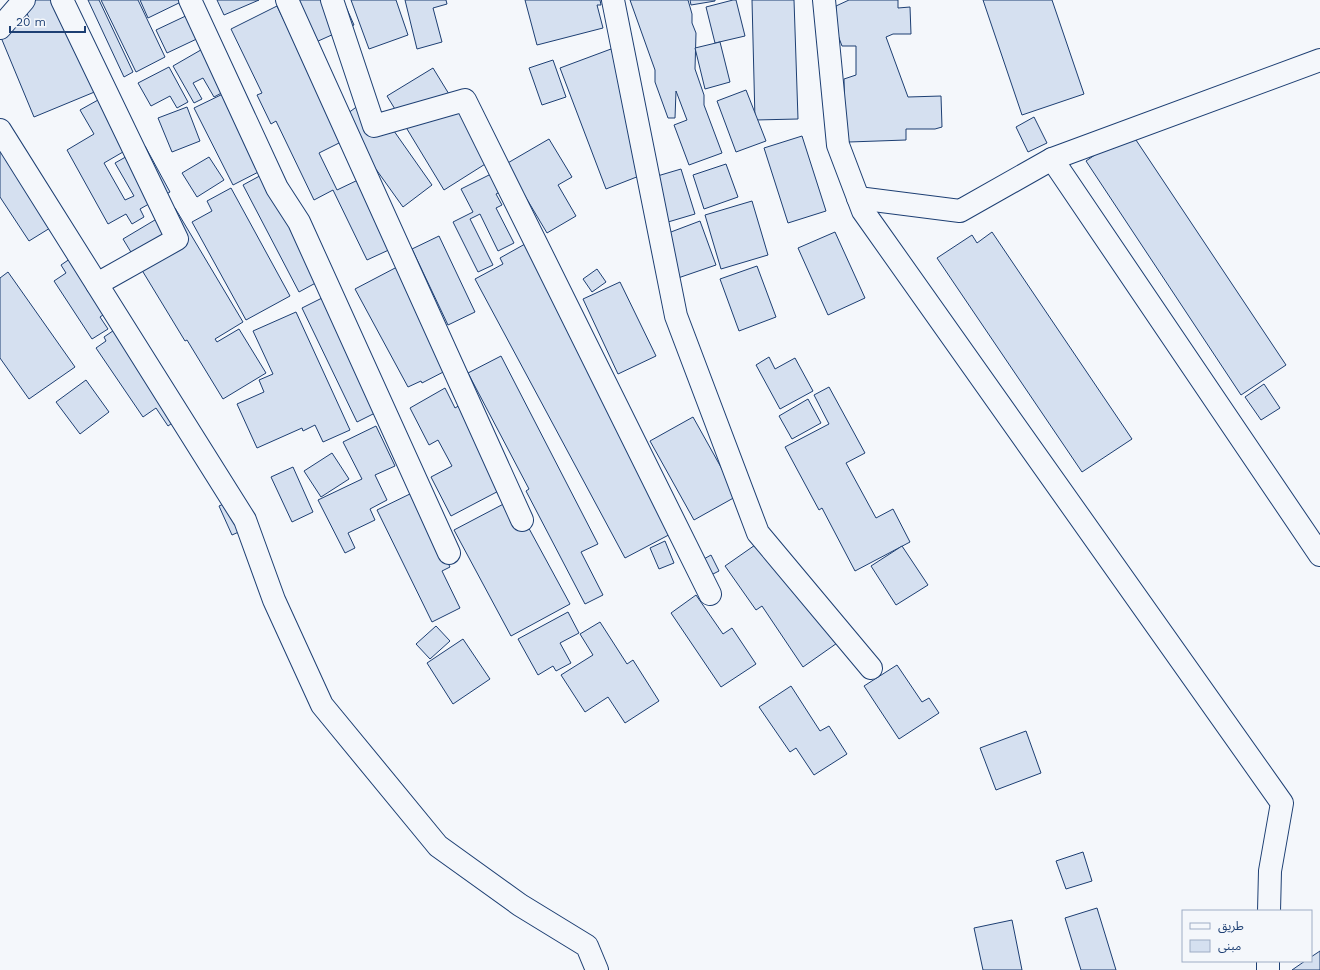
<svg xmlns="http://www.w3.org/2000/svg" width="1320" height="970" font-family="'Work Sans','Noto Sans Arabic',sans-serif">
  <style>
    .building { fill: #d5e0f0; stroke: #1d3f73 }
    .lines { fill: none; stroke-linecap: round; stroke-linejoin: round }
    .minor-casing { stroke: #1d3f73; stroke-width: 24 }
    .minor { stroke: #f4f7fb; stroke-width: 22 }
  </style>
  <rect width="100%" height="100%" fill="#f4f7fb"/>
  <!-- building -->
  <g class="building">
    <path d="M21,0H73L109,86L34,117L0,35V30L29,18Z"/>
    <path d="M88,0H99L133,72L124,77Z"/>
    <path d="M101,0H138L165,57L136,72Z"/>
    <path d="M140,0H182L183,1L148,18Z"/>
    <path d="M217,0H259L224,15Z"/>
    <path d="M298,0H343L354,25L316,42Z"/>
    <path d="M351,0H396L408,35L369,49Z"/>
    <path d="M405,0H446L447,4L433,8L442,42L417,49Z"/>
    <path d="M525,0H600L601,5H597L603,28L537,45Z"/>
    <path d="M630,0H688L692,14V23L696,33L695,69L704,95V105L722,153L689,165L674,125L687,120L676,91L675,118H668L655,82V70Z"/>
    <path d="M690,0H715V1L691,5Z"/>
    <path d="M733,0H736L745,36L715,43L706,7Z"/>
    <path d="M752,0H794L798,119L755,120Z"/>
    <path d="M849,0H898V8L910,7L911,34H893L886,37L908,97L941,96L942,127L935,129H906V140L849,142L845,129L844,79L856,75V46H842L836,30V6Z"/>
    <path d="M983,0H1052L1084,94L1022,115Z"/>
    <path d="M277,6L343,141L319,153L337,190L360,179L393,248L367,260L333,190L314,200L276,121L271,124L257,95L262,93L231,29Z"/>
    <path d="M192,13L203,36L167,53L156,30Z"/>
    <path d="M720,42L730,82L705,89L695,48Z"/>
    <path d="M206,47L229,89L214,97L203,78L193,83L202,99L194,103L173,66Z"/>
    <path d="M611,49L657,169L606,189L560,68Z"/>
    <path d="M553,60L566,97L542,105L529,68Z"/>
    <path d="M169,67L188,102L177,108L170,96L151,106L138,83Z"/>
    <path d="M433,68L490,161L444,190L387,96Z"/>
    <path d="M746,90L766,141L736,152L717,101Z"/>
    <path d="M229,91L274,164L233,185L194,108Z"/>
    <path d="M107,95L135,145L104,163L125,200L134,196L115,163L145,146L170,192L140,209L144,217L132,224L126,214L108,224L67,150L94,134L80,110Z"/>
    <path d="M370,97L432,185L403,207L340,119Z"/>
    <path d="M187,107L200,141L172,152L158,118Z"/>
    <path d="M1034,117L1047,143L1028,152L1016,127Z"/>
    <path d="M0,130L63,220L29,241L0,197Z"/>
    <path d="M1130,131L1286,365L1241,395L1086,161Z"/>
    <path d="M802,136L826,211L788,223L764,148Z"/>
    <path d="M549,139L572,177L558,185L576,216L547,233L506,164Z"/>
    <path d="M209,157L224,180L197,197L182,173Z"/>
    <path d="M726,164L738,197L704,209L693,175Z"/>
    <path d="M278,166L334,273L299,292L243,185Z"/>
    <path d="M681,169L695,214L668,222L654,177Z"/>
    <path d="M493,173L502,191L496,194L502,205L496,208L514,243L498,251L480,214L470,219L493,265L478,272L453,222L473,212L461,189Z"/>
    <path d="M231,188L290,296L246,320L192,222L212,211L207,201Z"/>
    <path d="M752,201L768,255L721,269L705,215Z"/>
    <path d="M175,208L243,322L215,339L217,342L239,329L266,373L223,399L187,340L185,341L123,239Z"/>
    <path d="M700,221L716,265L678,278L663,235Z"/>
    <path d="M835,232L865,298L828,315L798,248Z"/>
    <path d="M992,232L1132,439L1082,472L937,258L972,235L977,243Z"/>
    <path d="M439,236L475,312L448,325L412,249Z"/>
    <path d="M525,244L680,529L625,558L475,279L503,264L500,258Z"/>
    <path d="M80,252L116,306L100,317L108,329L92,339L54,281L66,273L61,265Z"/>
    <path d="M757,266L776,317L739,331L720,279Z"/>
    <path d="M397,267L451,368L422,383L421,381L408,387L355,289Z"/>
    <path d="M597,269L606,282L592,292L583,279Z"/>
    <path d="M8,272L75,367L29,399L0,358V278Z"/>
    <path d="M620,282L656,356L618,374L583,299Z"/>
    <path d="M338,290L393,404L357,422L302,308Z"/>
    <path d="M296,312L350,430L323,442L315,425L303,431L302,428L257,448L237,404L264,392L259,380L273,374L253,331Z"/>
    <path d="M126,322L188,412L168,426L156,408L143,417L96,348L106,341L104,337Z"/>
    <path d="M501,356L598,544L581,552L603,595L585,604L526,491L529,489L468,373Z"/>
    <path d="M769,357L775,369L795,358L813,391L780,409L756,365Z"/>
    <path d="M86,380L109,412L80,434L56,402Z"/>
    <path d="M1264,384L1280,408L1261,420L1245,397Z"/>
    <path d="M829,387L865,453L846,463L876,518L893,509L910,542L855,571L822,508L819,510L785,447L829,424L814,395Z"/>
    <path d="M445,388L455,408L467,401L510,485L451,516L431,477L452,466L438,440L429,445L410,408Z"/>
    <path d="M808,399L821,423L792,439L779,416Z"/>
    <path d="M693,417L737,496L694,520L650,441Z"/>
    <path d="M376,426L395,466L375,475L387,500L370,509L375,520L348,533L355,548L345,553L318,500L362,479L343,442Z"/>
    <path d="M332,453L349,479L321,497L304,471Z"/>
    <path d="M293,467L313,512L292,522L271,477Z"/>
    <path d="M414,492L450,567L442,571L460,608L432,622L377,510Z"/>
    <path d="M239,497L252,526L232,535L219,506Z"/>
    <path d="M513,499L570,604L511,636L454,530Z"/>
    <path d="M768,536L840,641L803,667L762,606L756,610L725,566Z"/>
    <path d="M665,541L674,563L659,569L650,548Z"/>
    <path d="M902,546L928,585L896,605L871,566Z"/>
    <path d="M711,555L719,571L703,579L695,564Z"/>
    <path d="M696,595L723,634L732,628L756,664L721,687L671,613Z"/>
    <path d="M568,612L579,633L560,643L571,663L556,671L553,666L538,675L518,639Z"/>
    <path d="M600,622L627,664L633,660L659,701L625,723L608,697L585,712L561,675L593,655L580,634Z"/>
    <path d="M436,626L450,641L430,659L416,644Z"/>
    <path d="M463,639L490,679L453,704L427,663Z"/>
    <path d="M897,665L922,702L929,698L939,713L899,739L864,686Z"/>
    <path d="M791,686L820,731L829,726L847,754L814,775L796,748L790,752L759,707Z"/>
    <path d="M1026,731L1041,773L996,790L980,748Z"/>
    <path d="M1083,852L1092,881L1066,889L1056,861Z"/>
    <path d="M1097,908L1116,970H1081L1065,918Z"/>
    <path d="M1012,920L1022,970H983L974,928Z"/>
    <path d="M1320,951V970H1292L1305,961H1311V957Z"/>
  </g>
  <g class="lines">
    <defs>
      <g id="minor">
        <path d="M62,0L177,239L97,284"/>
        <path d="M190,0L277,188L299,222L449,553"/>
        <path d="M287,0L522,520"/>
        <path d="M332,0L374,126L465,100L710,594"/>
        <path d="M613,0L676,316L758,533L871,668"/>
        <path d="M824,0L838,145L863,211L1282,803L1270,871L1269,911"/>
        <path d="M0,28L24,0"/>
        <path d="M0,130L245,520L274,600L322,705L438,846L520,905L587,946L597,970"/>
        <path d="M1052,159L1320,555"/>
        <path d="M858,198L960,211L1052,159L1320,60"/>
        <path d="M1268,970V961"/>
      </g>
    </defs>
    <!-- minor casing -->
    <use href="#minor" class="minor-casing"/>
    <!-- minor -->
    <use href="#minor" class="minor"/>
  </g>
  <!-- legend -->
  <rect x="1182" y="910" width="130" height="52" fill="#f4f7fb" stroke="#9eadc5"/>
  <rect x="1190" y="923" width="20" height="6" fill="#f4f7fb" stroke="#9eadc5"/>
  <text x="1218" y="930" font-size="12" fill="#1d3f73">طريق</text>
  <rect x="1190" y="940" width="20" height="12" fill="#d5e0f0" stroke="#9eadc5"/>
  <text x="1218" y="950" font-size="12" fill="#1d3f73">مبنى</text>
  <!-- scale -->
  <path d="M10 26v6h75v-6" fill="none" stroke="#1d3f73" stroke-width="2"/>
  <text x="16" y="26" font-size="12" fill="#1d3f73" stroke="#f4f7fb" stroke-width="3" paint-order="stroke">20 m</text>
</svg>
